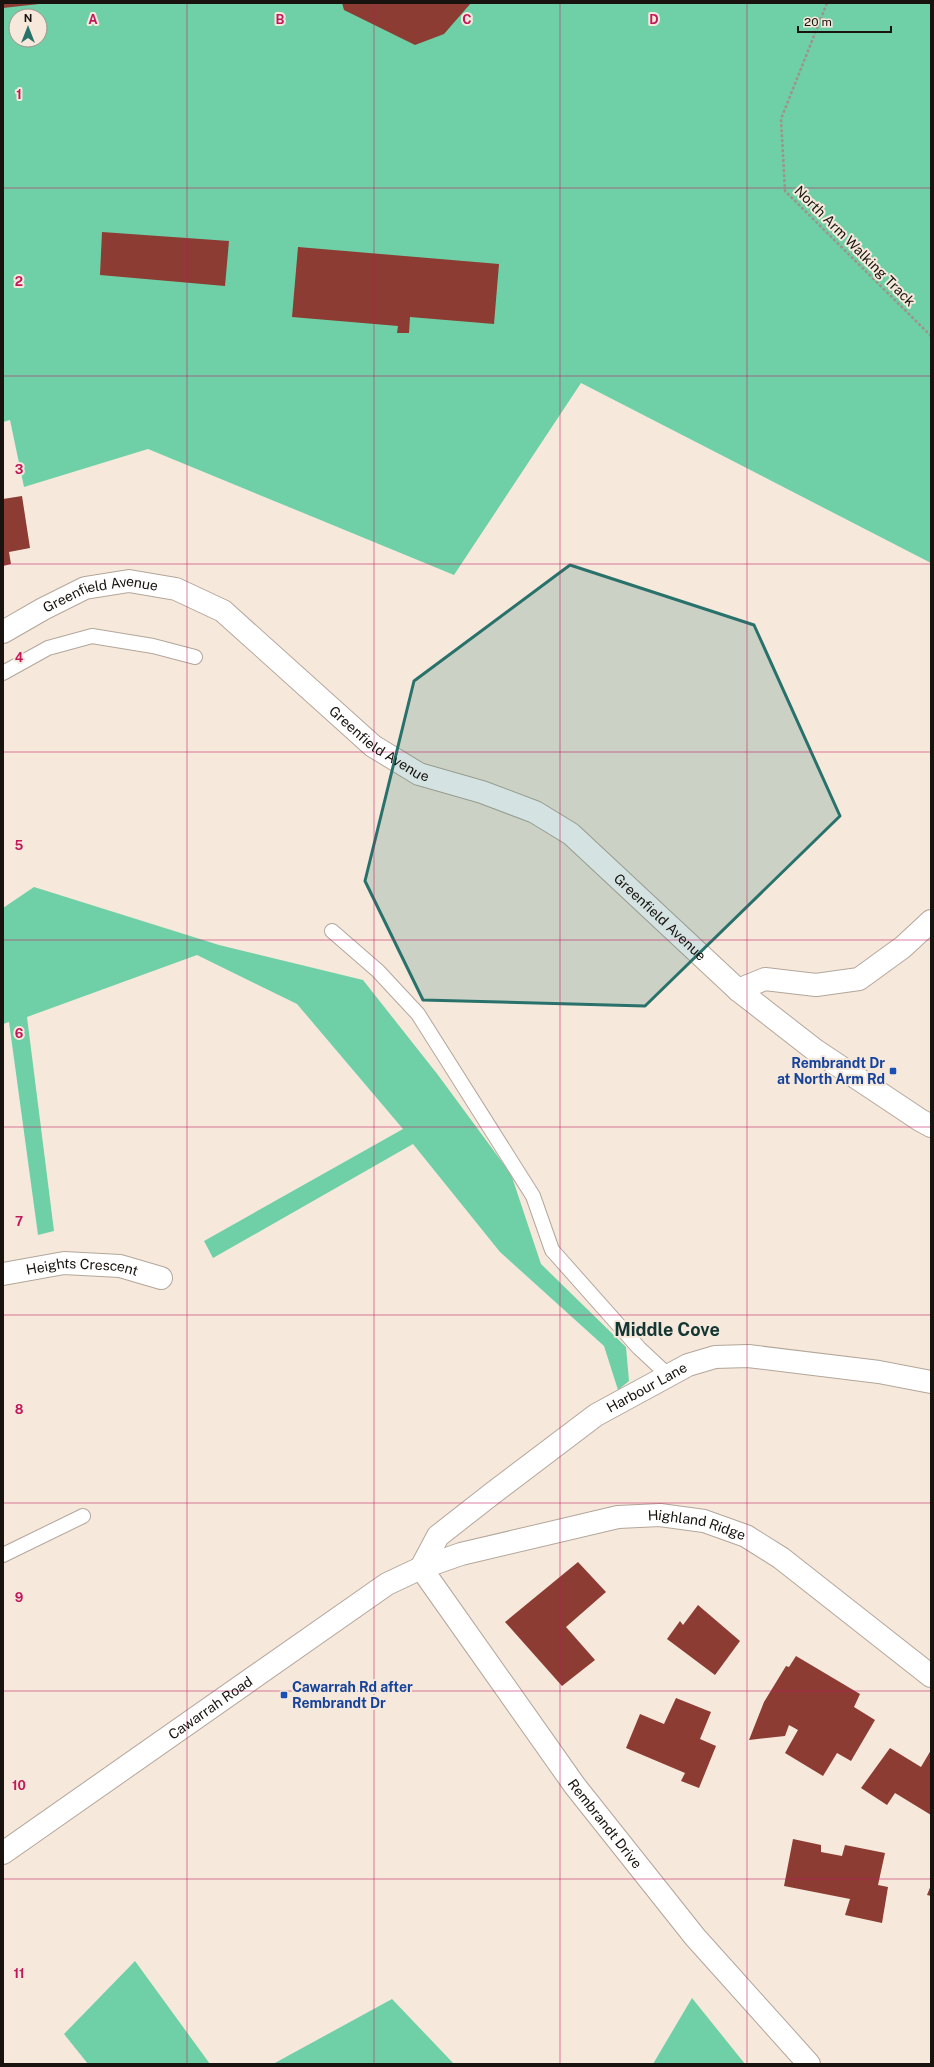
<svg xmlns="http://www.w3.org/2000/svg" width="934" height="2067" font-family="'Public Sans',sans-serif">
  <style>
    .forest { fill: #6fd0a7; fill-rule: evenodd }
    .building { fill: #8c3c33 }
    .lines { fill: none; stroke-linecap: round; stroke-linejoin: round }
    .lane-casing { stroke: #b3a69a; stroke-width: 16 }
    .street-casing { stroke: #b3a69a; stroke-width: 24 }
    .path { stroke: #9d948a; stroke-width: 2.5; stroke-dasharray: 3 2; stroke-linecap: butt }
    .lane { stroke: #fff; stroke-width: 14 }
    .street { stroke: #fff; stroke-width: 22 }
    .marked { fill: #29726b; fill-opacity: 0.2; stroke: #29726b; stroke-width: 3; stroke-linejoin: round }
    .grid { fill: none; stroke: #c2185b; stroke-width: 1; stroke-opacity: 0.55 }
    .transit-dot { fill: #1a4fb4; stroke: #f6e9dc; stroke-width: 1.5 }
    .labels { text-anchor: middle; stroke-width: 4; stroke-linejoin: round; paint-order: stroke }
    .street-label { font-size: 14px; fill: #18130f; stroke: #f6e9dc }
    .transit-label { font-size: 14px; font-weight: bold; fill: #164399; stroke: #f6e9dc; text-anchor: end }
    .district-label { font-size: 18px; font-weight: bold; fill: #143632; stroke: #f6e9dc }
    .grid-label { font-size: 13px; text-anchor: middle; font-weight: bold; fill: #c2185b; stroke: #f6e9dc; stroke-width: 4; stroke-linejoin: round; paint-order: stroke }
  </style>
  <rect width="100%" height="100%" fill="#f6e9dc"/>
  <!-- forest -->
  <g class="forest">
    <path d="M3,3H931V563L581,383L454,575L148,449L24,487L10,420L3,422ZM16,16H40V40H16Z"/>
    <path d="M34,887L219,945L363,980L438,1075L511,1174L541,1264L626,1347L629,1381L618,1390L604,1346L500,1252L413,1144L213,1258L204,1241L403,1129L297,1004L197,955L27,1017L54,1231L38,1235L9,1022L3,1024V908Z"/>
    <path d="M135,1961L210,2064H88L64,2034Z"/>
    <path d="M692,1998L745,2064H653Z"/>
    <path d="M392,1999L454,2064H273Z"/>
  </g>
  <!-- building -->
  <g class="building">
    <path d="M3,3H39V4L3,8Z"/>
    <path d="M342,3H471L444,34L415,45L344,10Z"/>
    <path d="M102,232L229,241L225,286L100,275Z"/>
    <path d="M298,247L499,264L494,324L410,317L409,333H397L398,326L292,317Z"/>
    <path d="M22,496L30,548L9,552L11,564L3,566V499Z"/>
    <path d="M578,1562L606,1592L566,1627L595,1660L562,1686L505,1622Z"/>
    <path d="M698,1605L740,1641L715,1675L667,1639L680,1621L683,1625Z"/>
    <path d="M796,1656L860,1694L854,1707L875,1720L851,1761L837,1753L823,1776L785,1753L798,1730L789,1725L785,1736L749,1740L764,1702L786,1666L789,1667Z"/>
    <path d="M676,1698L711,1712L700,1739L716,1746L699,1788L681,1781L685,1773L626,1748L640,1714L664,1724Z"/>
    <path d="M890,1748L921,1767L931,1750V1815L895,1793L887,1805L861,1788Z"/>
    <path d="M793,1839L821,1845V1852L842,1856L845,1845L885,1853L878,1885L888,1887L882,1923L845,1915L850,1899L784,1886Z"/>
    <path d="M931,1885V1896L927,1895Z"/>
  </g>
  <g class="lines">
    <defs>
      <g id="lane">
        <path d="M3,673L48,648L92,636L153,646L195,657"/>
        <path d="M332,931L378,971L418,1014L533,1196L552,1250L639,1348L669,1376"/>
        <path d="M3,1555L83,1516"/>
      </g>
      <g id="street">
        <path id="s1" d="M3,632L43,609L85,588L129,581L176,589L223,611L373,746L419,774L482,792L535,812L571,834L738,990L815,1050L920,1120L931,1126"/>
        <path d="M738,990L765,979L816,985L859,979L903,947L931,921"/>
        <path id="s2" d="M3,1274L64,1263L120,1266L161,1278"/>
        <path id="s3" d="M421,1568L575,1786L695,1937L809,2064"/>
        <path id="s4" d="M421,1568L438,1536L493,1493L596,1415L688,1365L715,1357L748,1356L879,1372L931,1382"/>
        <path id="s5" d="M3,1853L387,1584L421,1568L461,1554L618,1517L660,1515L704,1521L746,1536L781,1558L931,1676"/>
      </g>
    </defs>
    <!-- lane casing -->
    <use href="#lane" class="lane-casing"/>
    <!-- street casing -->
    <use href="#street" class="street-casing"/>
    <!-- path -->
    <path class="path" d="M827,3L781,119L785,191L931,336"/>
    <!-- lane -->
    <use href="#lane" class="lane"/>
    <!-- street -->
    <use href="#street" class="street"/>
  </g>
  <!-- marked area -->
  <path class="marked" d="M570,565L754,625L840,816L645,1006L423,1000L365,881L414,681Z"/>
  <!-- grid -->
  <path class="grid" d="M187,3V2064M374,3V2064M560,3V2064M747,3V2064M3,188H931M3,376H931M3,564H931M3,752H931M3,940H931M3,1127H931M3,1315H931M3,1503H931M3,1691H931M3,1879H931"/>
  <!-- markers -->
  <g class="transit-dot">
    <rect x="889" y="1067" width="8" height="8" rx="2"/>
    <rect x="280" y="1691" width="8" height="8" rx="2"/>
  </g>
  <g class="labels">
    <!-- street labels -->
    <g class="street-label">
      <text transform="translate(855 246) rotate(45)" y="5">North Arm Walking Track</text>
      <text dy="5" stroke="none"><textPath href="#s1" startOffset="107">Greenfield Avenue</textPath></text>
      <text dy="5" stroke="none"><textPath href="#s1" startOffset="443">Greenfield Avenue</textPath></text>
      <text dy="5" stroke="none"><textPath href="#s1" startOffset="779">Greenfield Avenue</textPath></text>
      <text dy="5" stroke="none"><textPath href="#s2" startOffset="80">Heights Crescent</textPath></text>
      <text dy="5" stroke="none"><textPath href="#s4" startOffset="293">Harbour Lane</textPath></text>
      <text dy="5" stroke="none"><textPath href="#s5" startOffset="790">Highland Ridge</textPath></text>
      <text dy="5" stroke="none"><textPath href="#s5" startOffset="253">Cawarrah Road</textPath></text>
      <text dy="5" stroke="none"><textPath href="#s3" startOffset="315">Rembrandt Drive</textPath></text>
    </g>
    <!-- transit labels -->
    <g class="transit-label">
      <text x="885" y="1068">Rembrandt Dr<tspan x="885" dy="16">at North Arm Rd</tspan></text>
      <text x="292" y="1692" text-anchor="start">Cawarrah Rd after<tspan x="292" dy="16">Rembrandt Dr</tspan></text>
    </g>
    <!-- district labels -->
    <g class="district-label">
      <text x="667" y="1336">Middle Cove</text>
    </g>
  </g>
  <g class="grid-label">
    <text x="93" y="24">A</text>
    <text x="280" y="24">B</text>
    <text x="467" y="24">C</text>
    <text x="654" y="24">D</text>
    <text x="19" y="99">1</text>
    <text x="19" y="286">2</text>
    <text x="19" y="474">3</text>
    <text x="19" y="662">4</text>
    <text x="19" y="850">5</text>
    <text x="19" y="1038">6</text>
    <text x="19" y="1226">7</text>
    <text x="19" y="1414">8</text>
    <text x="19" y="1602">9</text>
    <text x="19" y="1790">10</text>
    <text x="19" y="1978">11</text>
  </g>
  <!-- border -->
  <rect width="934" height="2067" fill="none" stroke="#18130f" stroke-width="8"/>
  <!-- north arrow -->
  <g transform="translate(28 28)"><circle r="19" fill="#f6e9dc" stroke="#9d938a"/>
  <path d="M0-3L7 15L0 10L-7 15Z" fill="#29726b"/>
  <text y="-6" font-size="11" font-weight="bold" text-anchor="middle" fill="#18130f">N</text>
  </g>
  <!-- scale -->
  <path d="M798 26v6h93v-6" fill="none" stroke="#18130f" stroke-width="2"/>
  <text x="804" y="26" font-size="12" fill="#18130f" stroke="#f6e9dc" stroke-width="3" paint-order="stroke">20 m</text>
</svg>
